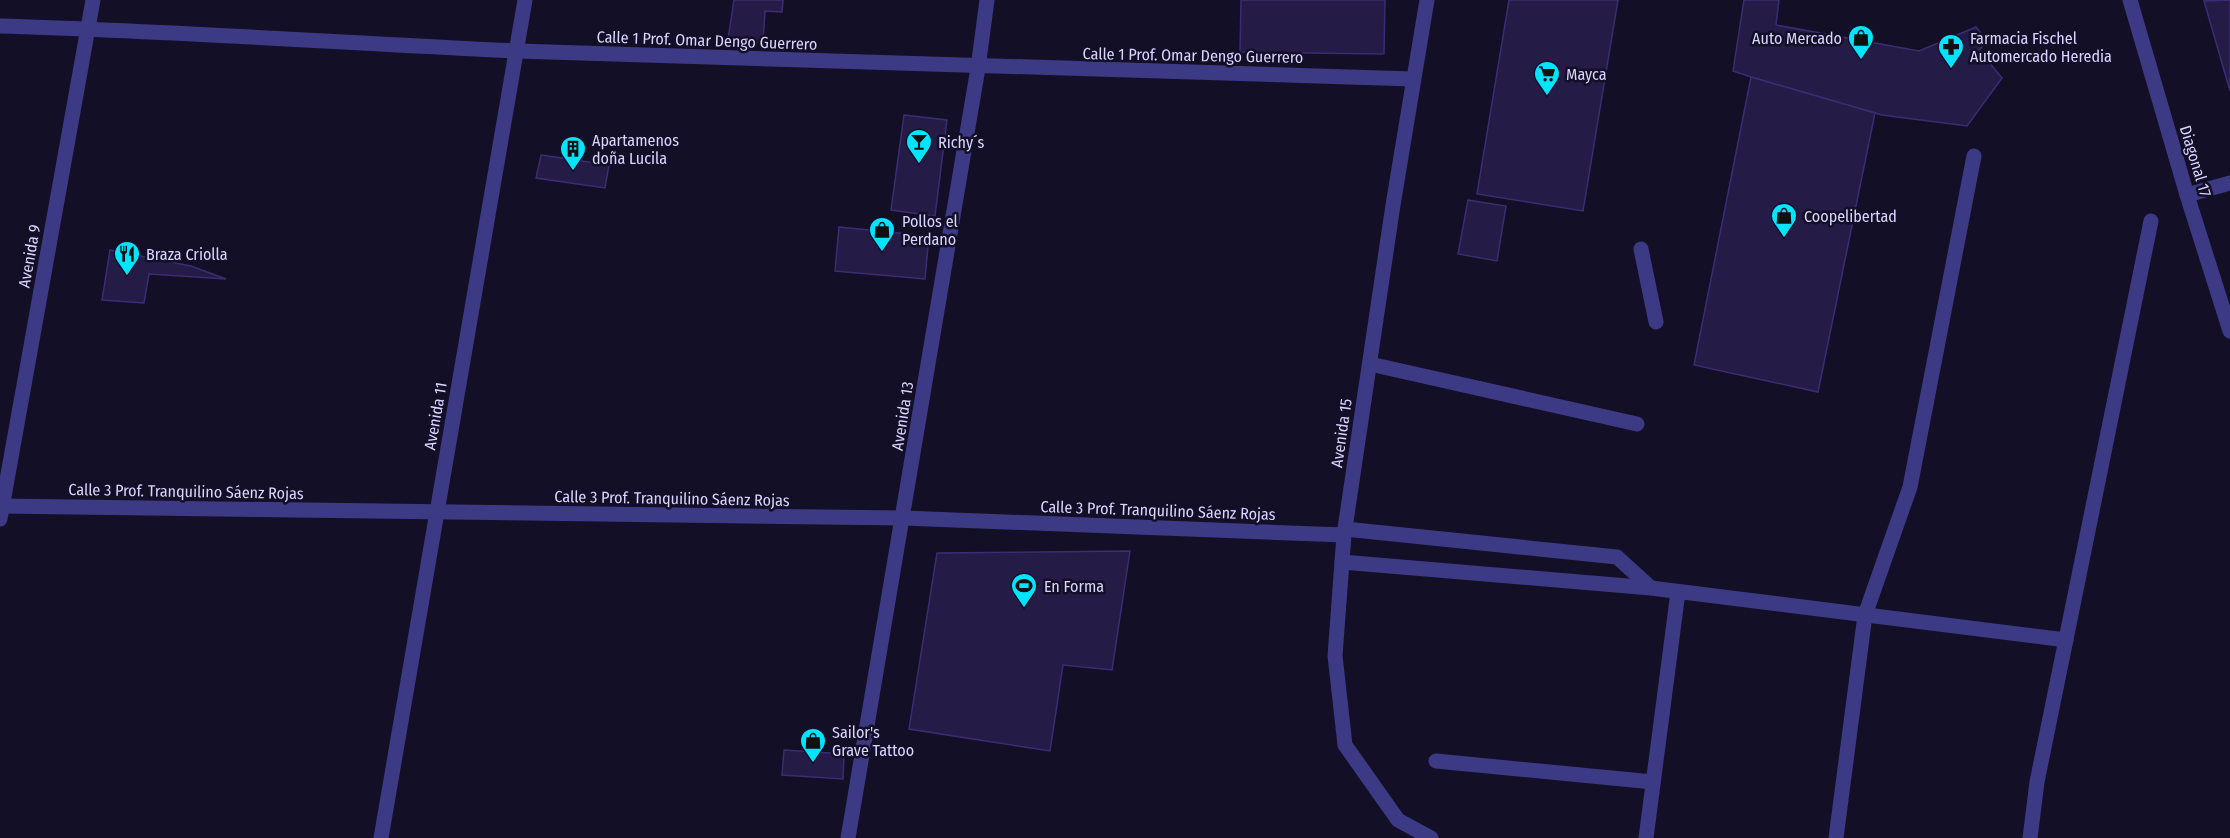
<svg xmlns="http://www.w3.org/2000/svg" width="2230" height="838" font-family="'Fira Sans Condensed',sans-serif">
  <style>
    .building { fill: #241b47; stroke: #3b2d73; stroke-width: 1.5 }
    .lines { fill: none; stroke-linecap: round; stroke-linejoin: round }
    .minor { stroke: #3d3a85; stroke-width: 15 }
    .labels { text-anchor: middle; stroke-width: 5; stroke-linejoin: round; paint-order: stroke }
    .poi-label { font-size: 16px; fill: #d9d4ff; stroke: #130f26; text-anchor: start }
    .street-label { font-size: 16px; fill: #d9d4ff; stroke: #130f26 }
  </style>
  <rect width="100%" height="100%" fill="#130f26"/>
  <!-- building -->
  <g class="building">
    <path d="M734,0H783L782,12L765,11L763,43L728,39Z"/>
    <path d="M1241,0H1385L1384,54L1240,52Z"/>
    <path d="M1509,0H1618L1583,211L1477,194Z"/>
    <path d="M1744,0H1779L1776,25L1919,51L1976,27L1987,41L1979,50L2002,78L1967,126L1882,115L1751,77L1733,71Z"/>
    <path d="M2230,0V91L2204,1Z"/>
    <path d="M1751,77L1875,113L1818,392L1694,365Z"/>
    <path d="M904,115L947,120L935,216L891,210Z"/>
    <path d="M541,155L609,165L605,188L536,178Z"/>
    <path d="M1468,200L1506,206L1497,261L1458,254Z"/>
    <path d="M839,227L929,236L925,279L835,271Z"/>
    <path d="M110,250L191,266L226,279L149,274L144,303L102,300Z"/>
    <path d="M1130,551L1112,670L1063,665L1050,751L909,729L937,553Z"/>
    <path d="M784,750L844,754L843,779L782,775Z"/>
  </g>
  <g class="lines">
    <!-- minor -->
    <g class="minor">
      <path d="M1427,0L1393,205L1344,535L1335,656L1345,745L1398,820L1431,838"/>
      <path d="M2130,0L2187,195L2230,331"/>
      <path d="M0,26C173,31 345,43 518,51C817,63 1115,71 1413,79"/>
      <path d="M2187,195L2230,183"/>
      <path d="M1641,249L1656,322"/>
      <path d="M1370,364L1637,424"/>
      <path d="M0,506L903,518L1344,535"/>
      <path d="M0,519L93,0"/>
      <path d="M1345,529L1617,557L1651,588"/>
      <path d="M1342,562L1651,588L2066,640"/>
      <path d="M1436,761L1653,782"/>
      <path d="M381,838L525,0"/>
      <path d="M848,838L978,68L987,0"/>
      <path d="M1646,838L1678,592"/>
      <path d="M1836,838L1865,615L1910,487L1974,156"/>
      <path d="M2030,838L2037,782L2151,221"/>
    </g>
  </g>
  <!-- icons -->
  <defs>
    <symbol id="shop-pin" viewBox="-11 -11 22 30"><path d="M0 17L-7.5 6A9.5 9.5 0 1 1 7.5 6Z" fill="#00e5ff" stroke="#130f26"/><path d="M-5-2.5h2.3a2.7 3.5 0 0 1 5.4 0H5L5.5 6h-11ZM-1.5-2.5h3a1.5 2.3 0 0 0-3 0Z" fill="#111"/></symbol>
    <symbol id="pharmacy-pin" viewBox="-11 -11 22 30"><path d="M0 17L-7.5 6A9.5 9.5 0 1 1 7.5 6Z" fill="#00e5ff" stroke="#130f26"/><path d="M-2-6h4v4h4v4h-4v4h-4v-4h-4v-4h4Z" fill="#111"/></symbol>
    <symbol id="supermarket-pin" viewBox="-11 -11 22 30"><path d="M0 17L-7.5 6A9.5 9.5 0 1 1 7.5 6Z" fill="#00e5ff" stroke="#130f26"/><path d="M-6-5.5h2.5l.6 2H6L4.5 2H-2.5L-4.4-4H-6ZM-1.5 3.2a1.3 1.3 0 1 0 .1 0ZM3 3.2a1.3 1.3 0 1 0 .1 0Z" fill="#111"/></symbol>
    <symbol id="bar-pin" viewBox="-11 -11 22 30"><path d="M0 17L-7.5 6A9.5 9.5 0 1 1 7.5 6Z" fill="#00e5ff" stroke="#130f26"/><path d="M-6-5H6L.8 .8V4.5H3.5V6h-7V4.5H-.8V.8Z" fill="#111"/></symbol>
    <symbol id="building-pin" viewBox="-11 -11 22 30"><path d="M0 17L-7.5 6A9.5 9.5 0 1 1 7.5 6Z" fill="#00e5ff" stroke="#130f26"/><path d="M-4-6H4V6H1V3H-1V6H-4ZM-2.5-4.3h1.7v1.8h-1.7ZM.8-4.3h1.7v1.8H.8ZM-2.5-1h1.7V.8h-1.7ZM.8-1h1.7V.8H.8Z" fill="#111"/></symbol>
    <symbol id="restaurant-pin" viewBox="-11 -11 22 30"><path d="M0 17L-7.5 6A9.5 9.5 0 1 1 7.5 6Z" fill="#00e5ff" stroke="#130f26"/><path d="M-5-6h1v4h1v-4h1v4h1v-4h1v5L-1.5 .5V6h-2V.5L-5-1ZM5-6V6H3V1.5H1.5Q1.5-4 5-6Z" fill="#111"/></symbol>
    <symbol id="stadium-pin" viewBox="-11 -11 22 30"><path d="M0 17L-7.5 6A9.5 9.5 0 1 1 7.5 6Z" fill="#00e5ff" stroke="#130f26"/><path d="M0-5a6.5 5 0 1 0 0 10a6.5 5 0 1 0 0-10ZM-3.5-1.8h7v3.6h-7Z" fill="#111"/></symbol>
  </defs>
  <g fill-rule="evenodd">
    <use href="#shop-pin" x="1846" y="23" width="30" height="40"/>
    <use href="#pharmacy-pin" x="1936" y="32" width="30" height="40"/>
    <use href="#supermarket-pin" x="1532" y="59" width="30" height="40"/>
    <use href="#bar-pin" x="904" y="127" width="30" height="40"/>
    <use href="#building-pin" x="558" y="134" width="30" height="40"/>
    <use href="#shop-pin" x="1769" y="201" width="30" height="40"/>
    <use href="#shop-pin" x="867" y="215" width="30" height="40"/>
    <use href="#restaurant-pin" x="112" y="239" width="30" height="40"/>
    <use href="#stadium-pin" x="1009" y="571" width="30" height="40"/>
    <use href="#shop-pin" x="798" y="726" width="30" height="40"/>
  </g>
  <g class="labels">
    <!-- poi labels -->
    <g class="poi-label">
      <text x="1842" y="44" text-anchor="end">Auto Mercado</text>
      <text x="1970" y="44">Farmacia Fischel<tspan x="1970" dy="18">Automercado Heredia</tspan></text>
      <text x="1566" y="80">Mayca</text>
      <text x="592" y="146">Apartamenos<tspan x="592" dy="18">doña Lucila</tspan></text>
      <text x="938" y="148">Richy´s</text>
      <text x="1804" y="222">Coopelibertad</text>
      <text x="902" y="227">Pollos el<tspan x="902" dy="18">Perdano</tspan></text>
      <text x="146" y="260">Braza Criolla</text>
      <text x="1044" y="592">En Forma</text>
      <text x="832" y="738">Sailor's<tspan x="832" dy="18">Grave Tattoo</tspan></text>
    </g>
    <!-- street labels -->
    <g class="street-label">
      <text transform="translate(707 40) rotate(2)" y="6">Calle 1 Prof. Omar Dengo Guerrero</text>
      <text transform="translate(1193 55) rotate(1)" y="6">Calle 1 Prof. Omar Dengo Guerrero</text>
      <text transform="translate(2196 161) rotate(73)" y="6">Diagonal 17</text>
      <text transform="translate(29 256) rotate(-80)" y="6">Avenida 9</text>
      <text transform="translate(435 416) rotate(-80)" y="6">Avenida 11</text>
      <text transform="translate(902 416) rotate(-81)" y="6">Avenida 13</text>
      <text transform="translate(1341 433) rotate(-82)" y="6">Avenida 15</text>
      <text transform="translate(186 491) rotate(1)" y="6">Calle 3 Prof. Tranquilino Sáenz Rojas</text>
      <text transform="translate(672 498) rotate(1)" y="6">Calle 3 Prof. Tranquilino Sáenz Rojas</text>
      <text transform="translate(1158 510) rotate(2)" y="6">Calle 3 Prof. Tranquilino Sáenz Rojas</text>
    </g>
  </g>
</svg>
